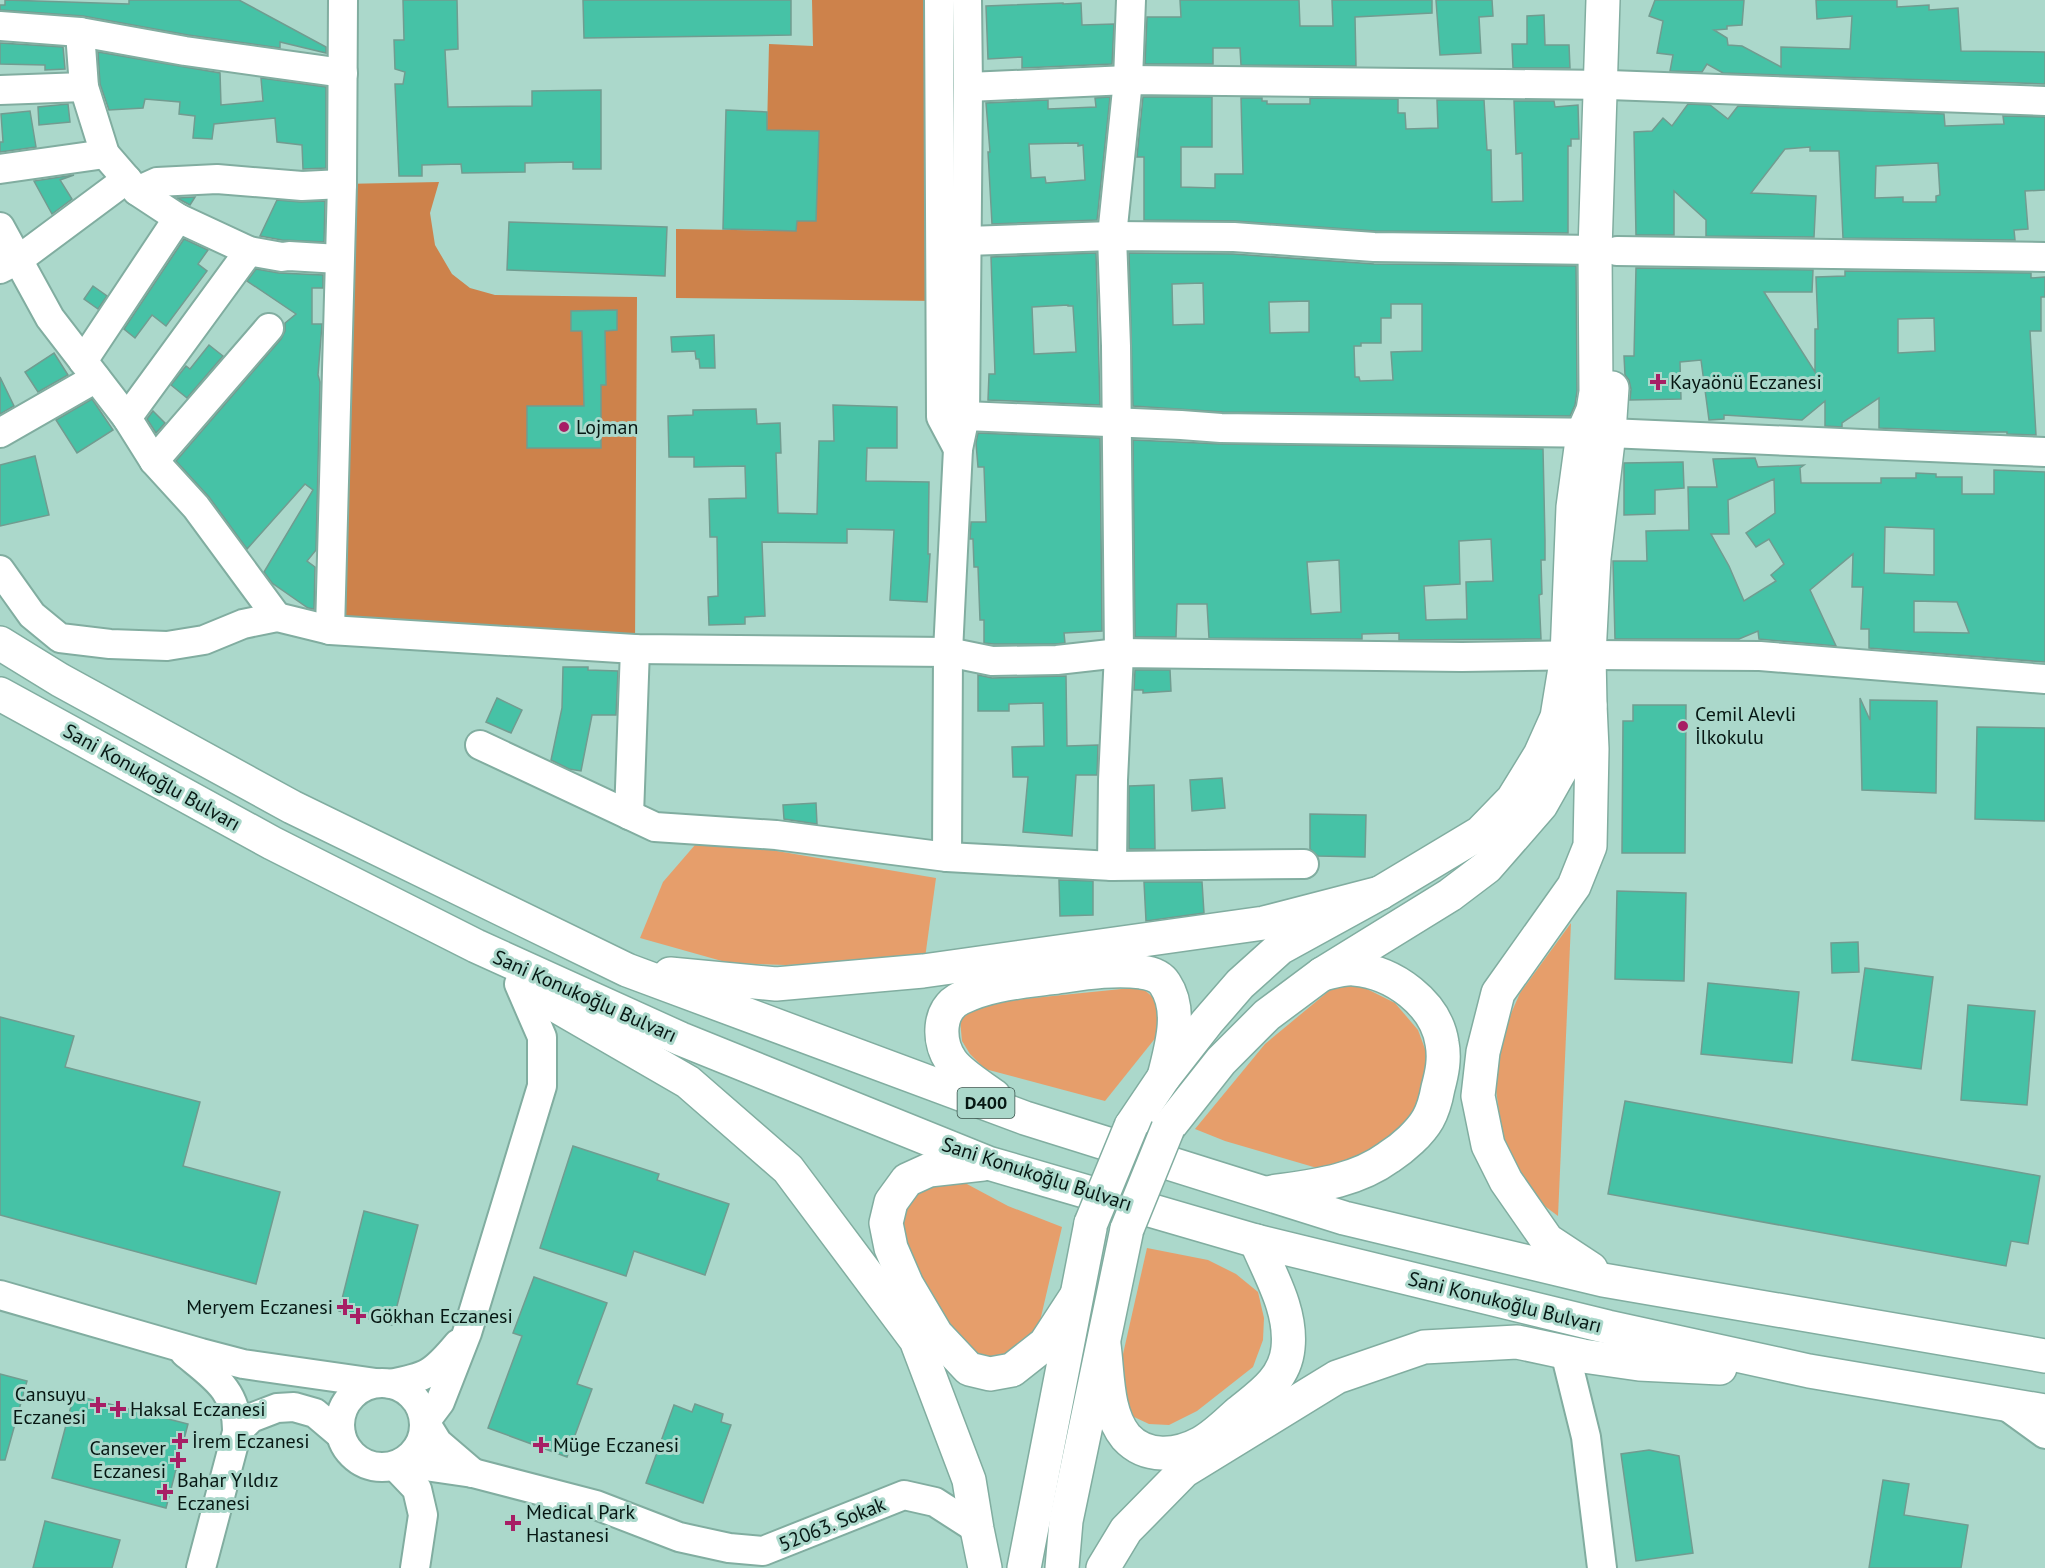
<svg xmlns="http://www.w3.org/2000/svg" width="2045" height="1568" font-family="'PT Sans',sans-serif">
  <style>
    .green { fill: #e69e6b }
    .forest { fill: #cd824b; fill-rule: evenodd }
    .building { fill: #46c2a6; stroke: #719c90; stroke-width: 1.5; fill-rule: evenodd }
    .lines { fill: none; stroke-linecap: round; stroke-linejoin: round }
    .minor-casing { stroke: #81ada0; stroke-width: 32 }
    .major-casing { stroke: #81ada0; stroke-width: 36 }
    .highway-casing { stroke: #81ada0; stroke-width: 36 }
    .minor { stroke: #fff; stroke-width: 28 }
    .major { stroke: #fff; stroke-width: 33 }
    .highway { stroke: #fff; stroke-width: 33 }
    .major-bridge-casing { stroke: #81ada0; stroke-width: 36; stroke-linecap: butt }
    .major-bridge { stroke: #fff; stroke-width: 33 }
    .poi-dot { fill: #a71e65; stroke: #abd8cb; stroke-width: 2 }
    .labels { text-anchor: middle; stroke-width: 6; stroke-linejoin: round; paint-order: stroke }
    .shield { fill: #abd8cb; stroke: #38514a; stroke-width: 1.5 }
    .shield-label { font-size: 18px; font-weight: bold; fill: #061713 }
    .poi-label { font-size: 20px; fill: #061713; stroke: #abd8cb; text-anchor: start }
    .street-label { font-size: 20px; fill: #061713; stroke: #abd8cb }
  </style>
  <rect width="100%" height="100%" fill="#abd8cb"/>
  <!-- green -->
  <g class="green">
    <path d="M701,838L936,878L925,958L786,965L729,963L640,938L663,882Z"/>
    <path d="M1571,923L1558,1216L1542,1204L1525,1184L1502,1133L1495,1083L1499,1041L1520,993Z"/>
    <path d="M1357,984L1395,1003L1418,1030L1428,1057L1424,1081L1410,1121L1353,1164L1317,1168L1225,1141L1195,1129L1265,1044L1330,990Z"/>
    <path d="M1141,987L1162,1005L1161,1031L1105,1101L985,1069L970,1054L962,1041L960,1020L968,1011L1004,1001Z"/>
    <path d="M931,1182L965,1183L1008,1206L1062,1227L1037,1334L999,1359L974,1354L958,1343L900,1238L902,1213L912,1198Z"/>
    <path d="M1147,1248L1208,1260L1236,1274L1258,1292L1264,1318L1263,1340L1253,1367L1197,1411L1169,1425L1149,1424L1132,1416L1120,1395L1121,1363Z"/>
  </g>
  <!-- forest -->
  <g class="forest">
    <path d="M812,0H939L940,301L676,298V229L796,231L797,221H816L819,132L767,130L769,44L813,46Z"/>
    <path d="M439,182L430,213L435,245L452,274L470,288L495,295L637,297L635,649L330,630L342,184ZM617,310V330L572,331L571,311ZM606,360V385L584,386ZM601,406V448H528L527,407Z"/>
  </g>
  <!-- building -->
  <g class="building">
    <path d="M5,0L129,4V0H239L326,47V53L280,42V48L188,35L83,16L0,10V5H5Z"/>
    <path d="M403,0H457L458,49L445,50L448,107L532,106V91L601,90V169H573V162L525,163V172L462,173L461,164L422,165V176H399L395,84H403L405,72L395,69L394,40H404Z"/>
    <path d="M583,0H791V35L584,38Z"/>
    <path d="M1180,0H1299L1300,26H1333L1332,0H1432V13L1355,17L1356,66L1241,65L1240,48H1213V64H1145L1147,17H1181Z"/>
    <path d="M1436,0H1492L1493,16L1479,17L1481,53L1440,55Z"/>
    <path d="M1655,0H1744L1742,25L1727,26V29L1714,30L1727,38L1728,45L1742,46L1781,67V47L1850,49L1852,16L1817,19L1816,0H1897V7L1929,5V10L1958,8L1961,51L2045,52V84L1723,73L1707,64L1702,72L1670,71L1673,55L1657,53L1663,21L1649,16Z"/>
    <path d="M1063,3V4L1081,3L1082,25L1114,24L1112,64L1022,68V57L988,59L986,6Z"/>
    <path d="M1544,15L1545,45H1569L1570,68H1513L1512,44H1527V16Z"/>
    <path d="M0,43L63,47L65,69L45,70V65L0,64Z"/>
    <path d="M98,52L220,73L221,105L263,101L261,78L326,87V168L303,169L302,145L277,142L275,118L214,124L212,139L193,138L195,116L179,114L180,102L145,99L143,108L109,110L100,84Z"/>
    <path d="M1110,97L1097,220L992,224L988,152H990L986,103L1048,100V109L1096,107L1095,98ZM1078,143V146L1083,145L1085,180L1046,183L1045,177L1031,178L1029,144Z"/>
    <path d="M1143,97H1212V147H1181V187L1215,188V174H1243L1241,98H1262V101H1267V104H1310V98L1398,99V113H1405L1406,129L1438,128L1437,100H1484L1487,150H1491L1492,202L1523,201L1522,153L1516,154L1514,101H1554L1555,107L1578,105L1579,139H1571V146H1568V233L1375,231L1235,221L1144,220V157H1137Z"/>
    <path d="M68,104L70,122L39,125L38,107Z"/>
    <path d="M1688,104L1710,105L1728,119L1738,106L1944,114L1945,126L2004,124L2003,116L2045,117V190L2025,191L2028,229L2014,230L2015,240L1843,238L1839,151H1810V147L1785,149L1751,193L1816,196L1814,237L1706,236V220L1674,191V235H1636L1634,132L1652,131L1663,118L1672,126ZM1938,163L1940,195L1936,196V202H1903V197L1875,198L1876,166Z"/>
    <path d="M726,110L767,112V130L819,131L816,221H797L796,231L723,229Z"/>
    <path d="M30,111L36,147L0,152V142H3L1,114Z"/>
    <path d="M74,175L60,180L72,199L52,214L34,181Z"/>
    <path d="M195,197L190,205L177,198Z"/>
    <path d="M277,200L301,202L325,201L324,242L282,240L260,236Z"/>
    <path d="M509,222L667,227L665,276L507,270Z"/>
    <path d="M184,239L208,250L198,264L207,271L166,326L152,315L135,338L124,329Z"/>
    <path d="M1096,253L1100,405L988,400L989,374H995L991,257ZM1068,305V306H1073L1076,352L1034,354L1032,307Z"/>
    <path d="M1129,253L1233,254L1374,264L1576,266L1577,391L1575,405L1570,416L1222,412L1133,406ZM1203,283L1204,324L1173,325L1172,284ZM1309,301V332L1270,333L1269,302ZM1391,304H1422V351L1391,352L1393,380L1360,381L1359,377H1355L1354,346H1361V343H1381V318H1391Z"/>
    <path d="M1636,268L1813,270L1812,292H1764L1815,372V329H1818L1816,277L1845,276V271L2031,273V278L2045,277V297H2041V331H2030L2036,435L2007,434V432H1975L1879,428V398L1842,423V427L1825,426V401L1802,420L1724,415V419L1709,420L1701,360L1680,362L1681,399L1630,400L1631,389L1629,380L1625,375L1624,356H1634ZM1934,318L1935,351L1898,353V319Z"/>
    <path d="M256,269L279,273L323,275V288H312V324H322L318,375L320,382L316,550L307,561L315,567L314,609L308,608L272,583L264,572L313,490L305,484L247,549L209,497L176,461L281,339L285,331V323L296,314L247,281Z"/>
    <path d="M93,286L107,296L98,309L84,299Z"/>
    <path d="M617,310V330L605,331L606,385H601V448H527V406H584L582,331H571V311Z"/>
    <path d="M714,335L715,368H700L699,359H696L695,351L672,352L671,337Z"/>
    <path d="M209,345L223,356L187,398L171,385L186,366L190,369Z"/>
    <path d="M54,353L68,375L38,392L25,372Z"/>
    <path d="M0,377L14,406L0,414Z"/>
    <path d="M92,399L113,430L77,453L56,420Z"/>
    <path d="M833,405L897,407V448H867L866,481L929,482L928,554H930L927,602L890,600L894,530L847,529V543L762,542L765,616L745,617V624L709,625L708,597L718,596L717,537H710L709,499L746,498L745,466L694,467V457H669L668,416L693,415V410L756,409L757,424L780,423L781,453H776L778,513L817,514L819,441H834Z"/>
    <path d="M153,411L165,423L156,433L147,419Z"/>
    <path d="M978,433L1100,438L1102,631L1064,633L1065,643L1056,644H994L984,643V620H980L978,567H974L973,539H970L971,522H986L984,467H978L976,443Z"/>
    <path d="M1133,440L1221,444L1543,449L1545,540V560H1541L1542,594L1539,595L1541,639L1399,640V633L1362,634V639L1209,638L1207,604H1177L1176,637H1135ZM1491,539L1493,581L1466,582L1467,619L1426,620L1424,586L1460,584L1459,541ZM1339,560L1341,612L1311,614L1307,562Z"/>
    <path d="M35,456L49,515L0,526V465Z"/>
    <path d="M1755,458L1758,467L1804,465L1800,468L1801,483H1881V478H1916V473L1936,474V477H1962V494H1994V470L2045,472V662L1869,648V629H1861L1863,587H1852L1853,554L1810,590L1836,646L1759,639L1758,631L1739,639H1615L1613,561H1647L1646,531L1689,530L1688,487H1717L1713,459ZM1774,479L1775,513L1746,533L1756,547L1769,539L1784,564L1771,575L1776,581L1744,601L1729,566L1711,534H1729L1728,500ZM1885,527L1934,529V575L1884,573ZM1914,601L1957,602L1969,633L1914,632Z"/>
    <path d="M1683,462L1684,488L1655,490V514L1624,515V463Z"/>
    <path d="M563,667H588V670L618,671L616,715H592L581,771L569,769L551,760L562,708Z"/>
    <path d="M1135,670H1170L1171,691L1143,693V690H1134Z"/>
    <path d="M978,675L992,678L1066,676L1067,746L1098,745L1097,775H1076L1072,836L1023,832L1028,777H1013L1012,747L1044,746L1043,703L1009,704V711H978Z"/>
    <path d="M497,698L522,710L511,733L486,722Z"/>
    <path d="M1860,698L1870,720V700L1937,701L1936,793L1862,790Z"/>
    <path d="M1633,705H1686L1685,853H1622L1623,721H1633Z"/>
    <path d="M1977,727L2045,728V821L1975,819Z"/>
    <path d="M1222,778L1225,808L1192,811L1190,780Z"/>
    <path d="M1154,785L1155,849H1129V786Z"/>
    <path d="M816,803L817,824L784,819L783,805Z"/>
    <path d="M1310,814L1366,815L1365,857L1318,856L1310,849Z"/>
    <path d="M1059,880L1093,881V915L1060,916Z"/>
    <path d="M1144,882H1202L1204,913L1146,921Z"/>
    <path d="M1617,891L1686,893L1684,981L1615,979Z"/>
    <path d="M1858,942L1859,972L1832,973L1831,943Z"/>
    <path d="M1865,968L1933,977L1921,1069L1852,1060Z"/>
    <path d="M1708,983L1799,992L1792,1063L1701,1054Z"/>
    <path d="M1968,1005L2035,1011L2027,1105L1961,1100Z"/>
    <path d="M0,1017L74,1036L65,1067L200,1102L183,1166L280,1192L256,1284L0,1215Z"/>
    <path d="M1625,1101L2040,1176L2028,1244L2011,1241L2006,1266L1608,1194Z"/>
    <path d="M573,1146L659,1174L657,1180L729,1204L705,1275L634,1251L626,1276L540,1248Z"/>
    <path d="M364,1211L418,1225L392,1325L339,1311Z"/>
    <path d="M534,1277L607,1303L577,1384L592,1389L567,1457L488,1428L522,1336L513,1333Z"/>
    <path d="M0,1374L27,1381L5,1460H0Z"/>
    <path d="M74,1395L188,1424L166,1508L52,1478Z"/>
    <path d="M695,1404L723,1414L721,1422L731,1425L703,1503L646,1483L674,1405L692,1412Z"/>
    <path d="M1649,1450L1679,1456L1693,1553L1636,1561L1621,1454Z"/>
    <path d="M1883,1480L1909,1484L1904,1515L1968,1525L1961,1568H1869Z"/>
    <path d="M45,1521L120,1540L112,1568H33Z"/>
  </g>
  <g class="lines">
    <defs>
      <g id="minor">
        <path d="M939,0L941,417L958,449"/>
        <path d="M0,26L80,32L185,51L343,73"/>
        <path d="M80,32L84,87L105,154L137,191L178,218L249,251L282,257L289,256L339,259"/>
        <path d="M968,87L1128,80L1609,85L2045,101"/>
        <path d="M0,90L84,87"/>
        <path d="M0,169L105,154"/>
        <path d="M137,191L157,182L217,179L302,186L342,184"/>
        <path d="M0,227L50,318L127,418L154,461L196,507L277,617"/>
        <path d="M967,241L1112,236L1234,237L1374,247L1595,250"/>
        <path d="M1617,251L2045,257"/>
        <path d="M0,269L18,260L127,179"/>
        <path d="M83,361L178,218"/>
        <path d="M965,416L1181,425L1221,428L1609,433L2045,452"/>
        <path d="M127,418L249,251"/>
        <path d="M0,433L96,378"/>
        <path d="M154,461L269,328"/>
        <path d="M0,570L32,615L60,638L110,644L167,646L204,640L243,624L277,617L330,630L635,649L948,652L992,661L1057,660L1119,653L1462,657L1589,655L1760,656L2045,679"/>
        <path d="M330,630L342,184L343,0"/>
        <path d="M480,745L655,827L776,835L947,857L1112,866L1304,864"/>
        <path d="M629,815L635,649"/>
        <path d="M947,857L948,652L958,449L965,416L968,87L967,0"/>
        <path d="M1112,866L1113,780L1119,653L1116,346L1112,236L1128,80L1131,0"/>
        <path d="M0,1295L201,1353L243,1364L376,1383"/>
        <path d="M1565,1352L1586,1437L1602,1568"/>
        <path d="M185,1353C213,1376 238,1391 237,1432L201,1568"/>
        <circle cx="382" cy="1425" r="42"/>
        <path d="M390,1384C427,1377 433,1374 458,1344"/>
        <path d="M2005,1405L2045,1434"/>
        <path d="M237,1432L251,1418L277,1408L294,1407L315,1413L341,1435"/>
        <path d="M395,1466L418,1465L473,1473L596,1505L679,1537L729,1548L763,1551L904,1495L935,1502L977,1529"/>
        <path d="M395,1466L417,1489L423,1515L415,1568"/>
        <path d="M473,1473L438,1443L425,1422L440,1402L467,1333L542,1086V1037L519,984"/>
      </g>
      <g id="major">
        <path d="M1131,1126L1164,1077L1207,1022L1240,984L1280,948L1380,893L1480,833L1513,799L1540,755L1557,717L1567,656L1573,507L1583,433L1593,410L1596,392L1595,250L1603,0"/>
        <path d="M1168,1128L1221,1061L1267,1015L1322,974L1450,895L1487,867L1541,805L1567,759L1590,705L1589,655L1594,558L1609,433L1612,388"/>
        <path d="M1024,1568L1091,1223"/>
        <path d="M1062,1568L1066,1521L1127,1229"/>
      </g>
      <g id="highway">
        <path d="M0,643L60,680L292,807L627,970L1025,1118L1344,1218L1603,1280L2045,1356"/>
        <path d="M0,694L272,843L476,946L681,1039L988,1163L1256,1241L1608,1327L1809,1371L2045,1411"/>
        <path d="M1590,705L1592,749L1590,846L1574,886L1498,993L1483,1052L1478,1096L1488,1145L1506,1181L1547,1240L1591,1269"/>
        <path d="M670,974L776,984L923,971L1264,923L1380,893"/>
        <path d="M536,994L688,1082L788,1169L916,1340L969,1480L977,1529L985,1568"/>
        <path d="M994,1096C982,1087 960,1074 951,1061C938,1042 937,1009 961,998C989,984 1020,982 1050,978C1080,974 1112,968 1141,972C1150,973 1160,976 1165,984C1183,1011 1171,1048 1164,1077"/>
        <path d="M983,1164L929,1170L907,1180L891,1202L886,1223L891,1248L907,1285L936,1334L969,1369L990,1374L1012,1370L1045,1344L1075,1298"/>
        <path d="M1272,1192C1313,1186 1355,1182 1389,1157C1403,1148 1420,1133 1428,1119C1433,1110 1436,1099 1438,1088C1442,1073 1445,1059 1442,1043C1436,1003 1393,972 1354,969C1344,968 1332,972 1322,974"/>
        <path d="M1104,1345C1108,1374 1106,1413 1126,1437C1146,1459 1177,1456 1201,1443C1214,1436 1226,1424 1237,1414C1259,1396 1285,1380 1288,1348C1292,1310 1270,1275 1256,1241"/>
        <path d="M1103,1568L1126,1530L1184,1471L1337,1377L1424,1347L1517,1342L1583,1356L1639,1364L1720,1368"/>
      </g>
    </defs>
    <!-- minor casing -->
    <use href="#minor" class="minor-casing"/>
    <!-- major casing -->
    <use href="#major" class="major-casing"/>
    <!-- highway casing -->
    <use href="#highway" class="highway-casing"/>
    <!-- minor -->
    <use href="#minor" class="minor"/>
    <!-- major -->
    <use href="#major" class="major"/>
    <!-- highway -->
    <use href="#highway" class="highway"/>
    <defs>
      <g id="major-bridge">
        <path d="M1091,1223L1131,1126"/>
        <path d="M1127,1229L1168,1128"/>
      </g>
    </defs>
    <!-- major-bridge casing -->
    <use href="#major-bridge" class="major-bridge-casing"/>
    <!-- major-bridge -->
    <use href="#major-bridge" class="major-bridge"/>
  </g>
  <!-- markers -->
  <g class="poi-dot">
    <path d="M1655 373h6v6h6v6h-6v6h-6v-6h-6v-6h6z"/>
    <circle cx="564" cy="427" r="6"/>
    <circle cx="1683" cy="726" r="6"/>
    <path d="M342 1298h6v6h6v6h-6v6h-6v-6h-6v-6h6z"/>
    <path d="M355 1307h6v6h6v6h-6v6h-6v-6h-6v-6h6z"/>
    <path d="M95 1396h6v6h6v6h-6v6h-6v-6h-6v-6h6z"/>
    <path d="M115 1400h6v6h6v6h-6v6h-6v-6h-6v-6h6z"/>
    <path d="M177 1432h6v6h6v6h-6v6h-6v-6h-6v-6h6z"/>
    <path d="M538 1436h6v6h6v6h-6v6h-6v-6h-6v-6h6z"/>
    <path d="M175 1451h6v6h6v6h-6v6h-6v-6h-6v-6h6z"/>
    <path d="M162 1483h6v6h6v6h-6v6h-6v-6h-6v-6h6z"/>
    <path d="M510 1514h6v6h6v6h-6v6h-6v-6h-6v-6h6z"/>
  </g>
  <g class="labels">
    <!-- shield labels -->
    <rect class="shield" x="957.5" y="1088" width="57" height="30" rx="4.5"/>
    <g class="shield-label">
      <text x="986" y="1109">D400</text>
    </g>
    <!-- poi labels -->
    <g class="poi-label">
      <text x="1670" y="389">Kayaönü Eczanesi</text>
      <text x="576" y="434">Lojman</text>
      <text x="1695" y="721">Cemil Alevli<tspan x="1695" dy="23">İlkokulu</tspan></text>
      <text x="333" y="1314" text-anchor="end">Meryem Eczanesi</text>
      <text x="370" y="1323">Gökhan Eczanesi</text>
      <text x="86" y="1401" text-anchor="end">Cansuyu<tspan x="86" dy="23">Eczanesi</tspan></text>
      <text x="130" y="1416">Haksal Eczanesi</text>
      <text x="192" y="1448">İrem Eczanesi</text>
      <text x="553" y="1452">Müge Eczanesi</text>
      <text x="166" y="1455" text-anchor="end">Cansever<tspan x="166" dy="23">Eczanesi</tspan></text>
      <text x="177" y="1487">Bahar Yıldız<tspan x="177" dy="23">Eczanesi</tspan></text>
      <text x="526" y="1519">Medical Park<tspan x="526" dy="23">Hastanesi</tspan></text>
    </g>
    <!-- street labels -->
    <g class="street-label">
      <text transform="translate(152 777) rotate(29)" y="7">Sani Konukoğlu Bulvarı</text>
      <text transform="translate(585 996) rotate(24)" y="7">Sani Konukoğlu Bulvarı</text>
      <text transform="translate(1037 1174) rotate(18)" y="7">Sani Konukoğlu Bulvarı</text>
      <text transform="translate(1505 1302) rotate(14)" y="7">Sani Konukoğlu Bulvarı</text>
      <text transform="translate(832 1524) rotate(-22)" y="7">52063. Sokak</text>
    </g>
  </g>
</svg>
